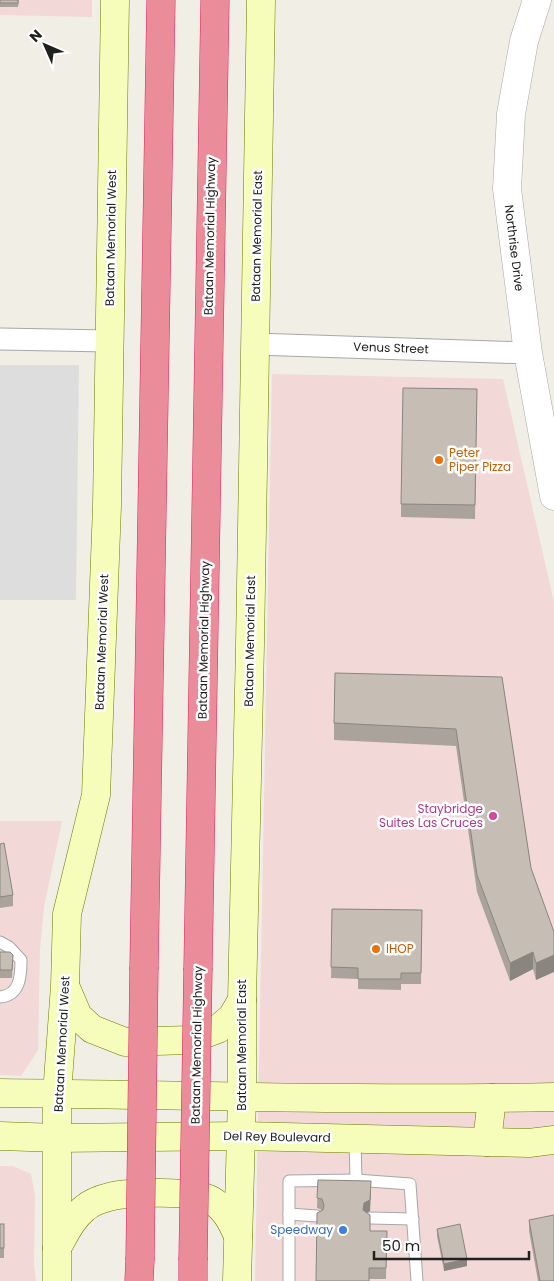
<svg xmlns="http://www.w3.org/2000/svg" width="554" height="1281" font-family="Poppins,sans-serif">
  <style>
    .residential { fill: #dedddd }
    .commercial { fill: #f2d8d6 }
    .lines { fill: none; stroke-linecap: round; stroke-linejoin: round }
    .service-casing { stroke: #a7a7a7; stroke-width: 13 }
    .minor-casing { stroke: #a7a7a7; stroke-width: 23 }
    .tertiary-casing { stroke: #a7a7a7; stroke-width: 29 }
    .secondary-casing { stroke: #6b7d01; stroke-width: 29 }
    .motorway-casing { stroke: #e1215c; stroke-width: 29 }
    .service { stroke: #fff; stroke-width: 11 }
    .minor { stroke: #fff; stroke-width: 21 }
    .tertiary { stroke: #fff; stroke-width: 28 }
    .secondary { stroke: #f6fcba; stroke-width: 28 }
    .motorway { stroke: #ea8c9a; stroke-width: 28 }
    .motorway-bridge-casing { stroke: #e1215c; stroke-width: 29; stroke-linecap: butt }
    .motorway-bridge { stroke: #ea8c9a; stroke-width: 28 }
    .wall { fill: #aaa39c }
    .shaded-wall { fill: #8b857f }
    .building { fill: #c6beb5; stroke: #8b857f }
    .food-dot { fill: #e8710a; stroke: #fff; stroke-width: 2 }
    .hotel-dot { fill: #d1479c; stroke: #fff; stroke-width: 2 }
    .shop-dot { fill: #3f7fe0; stroke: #fff; stroke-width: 2 }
    .labels { text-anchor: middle; stroke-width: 5; stroke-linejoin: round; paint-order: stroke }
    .street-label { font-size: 12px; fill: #202020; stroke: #fff }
    .food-label { font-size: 12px; fill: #c56008; stroke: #fff; text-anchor: start }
    .hotel-label { font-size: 12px; fill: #b23c85; stroke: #fff; text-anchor: end }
    .shop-label { font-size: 12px; fill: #366cbe; stroke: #fff; text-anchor: end }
  </style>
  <rect width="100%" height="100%" fill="#f1eee6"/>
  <!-- residential -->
  <path class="residential" d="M0,365H79L76,600H0Z"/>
  <!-- commercial -->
  <g class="commercial">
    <path d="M0,0H92V17L0,15Z"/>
    <path d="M272,374L503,379L554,602V1281H255Z"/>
    <path d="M0,821H62L44,907L40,949L38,1050L21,1076L0,1075Z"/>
    <path d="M0,1166H13L31,1174L35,1196L34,1264L36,1281H0Z"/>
  </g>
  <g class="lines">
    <defs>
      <g id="service">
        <path d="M0,942L9,947L21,960C21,977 20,995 0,997"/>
        <path d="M355,1139L356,1180"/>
        <path d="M289,1214L317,1216"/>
        <path d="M370,1218L413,1219"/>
        <path d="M289,1281V1181L356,1180L410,1184L417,1281"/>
      </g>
      <g id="minor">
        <path d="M0,339L109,341"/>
        <path d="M255,344L528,353"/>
      </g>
      <path id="tertiary" d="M537,0L524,41L511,114L507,189L528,353L554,496"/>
      <g id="secondary">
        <path d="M66,988L78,1016L92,1029L125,1042L189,1040L218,1029L232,1017L242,1000"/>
        <path d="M0,1093C185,1095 369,1101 554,1097"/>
        <path d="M0,1136L58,1138L241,1136L529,1143L554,1140"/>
        <path d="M487,1142L492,1098"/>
        <path d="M57,1248C65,1234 72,1218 85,1208C92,1202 101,1199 109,1197C130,1192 194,1190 211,1200C225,1208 232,1222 238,1236"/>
        <path d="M57,1281V1094L65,986L67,914L96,795L107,506L115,0"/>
        <path d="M237,1281L242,1097V1000L250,645L261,0"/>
      </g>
      <g id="motorway">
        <path d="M144,967L161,0"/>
        <path d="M198,968L215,0"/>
        <path d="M139,1281L140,1260"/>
        <path d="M193,1281V1260"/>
      </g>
    </defs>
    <!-- service casing -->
    <use href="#service" class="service-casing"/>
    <!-- minor casing -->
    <use href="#minor" class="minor-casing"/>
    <!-- tertiary casing -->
    <use href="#tertiary" class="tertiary-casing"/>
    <!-- secondary casing -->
    <use href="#secondary" class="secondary-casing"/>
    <!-- motorway casing -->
    <use href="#motorway" class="motorway-casing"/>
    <!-- service -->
    <use href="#service" class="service"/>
    <!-- minor -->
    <use href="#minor" class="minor"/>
    <!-- tertiary -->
    <use href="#tertiary" class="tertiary"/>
    <!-- secondary -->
    <use href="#secondary" class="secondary"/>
    <!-- motorway -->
    <use href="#motorway" class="motorway"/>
    <defs>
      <g id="motorway-bridge">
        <path d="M140,1260L144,967"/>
        <path d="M193,1260L198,968"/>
      </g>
    </defs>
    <!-- motorway-bridge casing -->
    <use href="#motorway-bridge" class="motorway-bridge-casing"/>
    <!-- motorway-bridge -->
    <use href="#motorway-bridge" class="motorway-bridge"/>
  </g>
  <!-- wall -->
  <g class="wall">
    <path d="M0,0H19L18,7H0Z"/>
    <path d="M477,389L475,519L401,517V504Z"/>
    <path d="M502,677L531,868L554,932L536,980L533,969L510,981L477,892L456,746L334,740V723Z"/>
    <path d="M0,844L13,895V906L0,908Z"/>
    <path d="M332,909L422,910L421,984H401V990L358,989V979L331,978Z"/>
    <path d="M0,952L13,963L12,978H0Z"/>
    <path d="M318,1180L370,1211L366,1212L370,1231H387L386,1279H369L322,1210L317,1208Z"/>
    <path d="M529,1220L554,1281H538L529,1231Z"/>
    <rect x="0" y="1224" width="4" height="34"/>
    <path d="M437,1229L467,1266L444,1271L437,1236Z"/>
  </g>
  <!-- shaded-wall -->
  <g class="shaded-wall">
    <path d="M533,952V969L510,981V963Z"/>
    <path d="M554,955V972L536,980V963Z"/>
    <path d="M371,1192L370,1211L364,1214L363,1210L364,1203Z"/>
    <path d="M467,1259V1266L444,1271V1264Z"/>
  </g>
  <!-- building -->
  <g class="building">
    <rect x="0" y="0" width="18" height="3"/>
    <path d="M403,388L477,389L475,505L401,504Z"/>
    <path d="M335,673L502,677L531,868L554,932V955L536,963L533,952L510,963L477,875L456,729L334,723Z"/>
    <path d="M4,843L13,895L0,897V844Z"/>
    <path d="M332,909L422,910L421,973H401V979H358V968L331,967Z"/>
    <path d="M0,952H10L13,955L12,970H0Z"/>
    <path d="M318,1180L371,1181L370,1200L364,1203L363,1210L370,1215V1231H387L386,1268H369V1281H316L317,1213L323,1210L324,1205L322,1199L317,1198Z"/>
    <path d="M554,1215V1281H540L529,1220Z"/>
    <rect x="0" y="1224" width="4" height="24"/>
    <path d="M460,1224L467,1259L444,1264L437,1229Z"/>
  </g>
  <!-- markers -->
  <g class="food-dot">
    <circle cx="439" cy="460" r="5"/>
    <circle cx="376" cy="949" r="5"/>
  </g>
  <circle class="hotel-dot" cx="493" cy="816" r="5"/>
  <circle class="shop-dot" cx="343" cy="1230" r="5"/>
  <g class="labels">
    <!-- street labels -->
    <g class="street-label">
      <text transform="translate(210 236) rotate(-89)" y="4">Bataan Memorial Highway</text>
      <text transform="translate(257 236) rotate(-89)" y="4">Bataan Memorial East</text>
      <text transform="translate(111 238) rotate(-89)" y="4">Bataan Memorial West</text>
      <text transform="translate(514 248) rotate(83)" y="4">Northrise Drive</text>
      <text transform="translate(391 348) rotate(2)" y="4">Venus Street</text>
      <text transform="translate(204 640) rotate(-89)" y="4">Bataan Memorial Highway</text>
      <text transform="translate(250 641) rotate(-89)" y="4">Bataan Memorial East</text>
      <text transform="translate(102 642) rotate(-88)" y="4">Bataan Memorial West</text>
      <text transform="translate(62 1044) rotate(-87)" y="4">Bataan Memorial West</text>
      <text transform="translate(197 1045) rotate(-89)" y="4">Bataan Memorial Highway</text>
      <text transform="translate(242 1045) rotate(-90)" y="4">Bataan Memorial East</text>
      <text transform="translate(277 1137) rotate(1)" y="4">Del Rey Boulevard</text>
    </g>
    <!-- food labels -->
    <g class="food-label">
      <text x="449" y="457">Peter<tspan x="449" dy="14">Piper Pizza</tspan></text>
      <text x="386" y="953">IHOP</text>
    </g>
    <!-- hotel labels -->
    <g class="hotel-label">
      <text x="483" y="813">Staybridge<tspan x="483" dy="14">Suites Las Cruces</tspan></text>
    </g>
    <!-- shop labels -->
    <g class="shop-label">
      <text x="333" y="1234">Speedway</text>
    </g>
  </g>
  <!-- north arrow -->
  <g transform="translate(45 45) rotate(315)" stroke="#ffffff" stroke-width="4" paint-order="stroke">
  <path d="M0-4L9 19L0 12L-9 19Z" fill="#202020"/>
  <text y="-8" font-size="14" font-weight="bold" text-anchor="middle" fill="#202020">N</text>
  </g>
  <!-- scale -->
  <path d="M374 1251v8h155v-8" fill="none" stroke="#202020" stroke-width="2.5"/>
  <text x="382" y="1251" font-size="15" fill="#202020" stroke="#ffffff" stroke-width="4" paint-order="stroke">50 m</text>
</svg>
